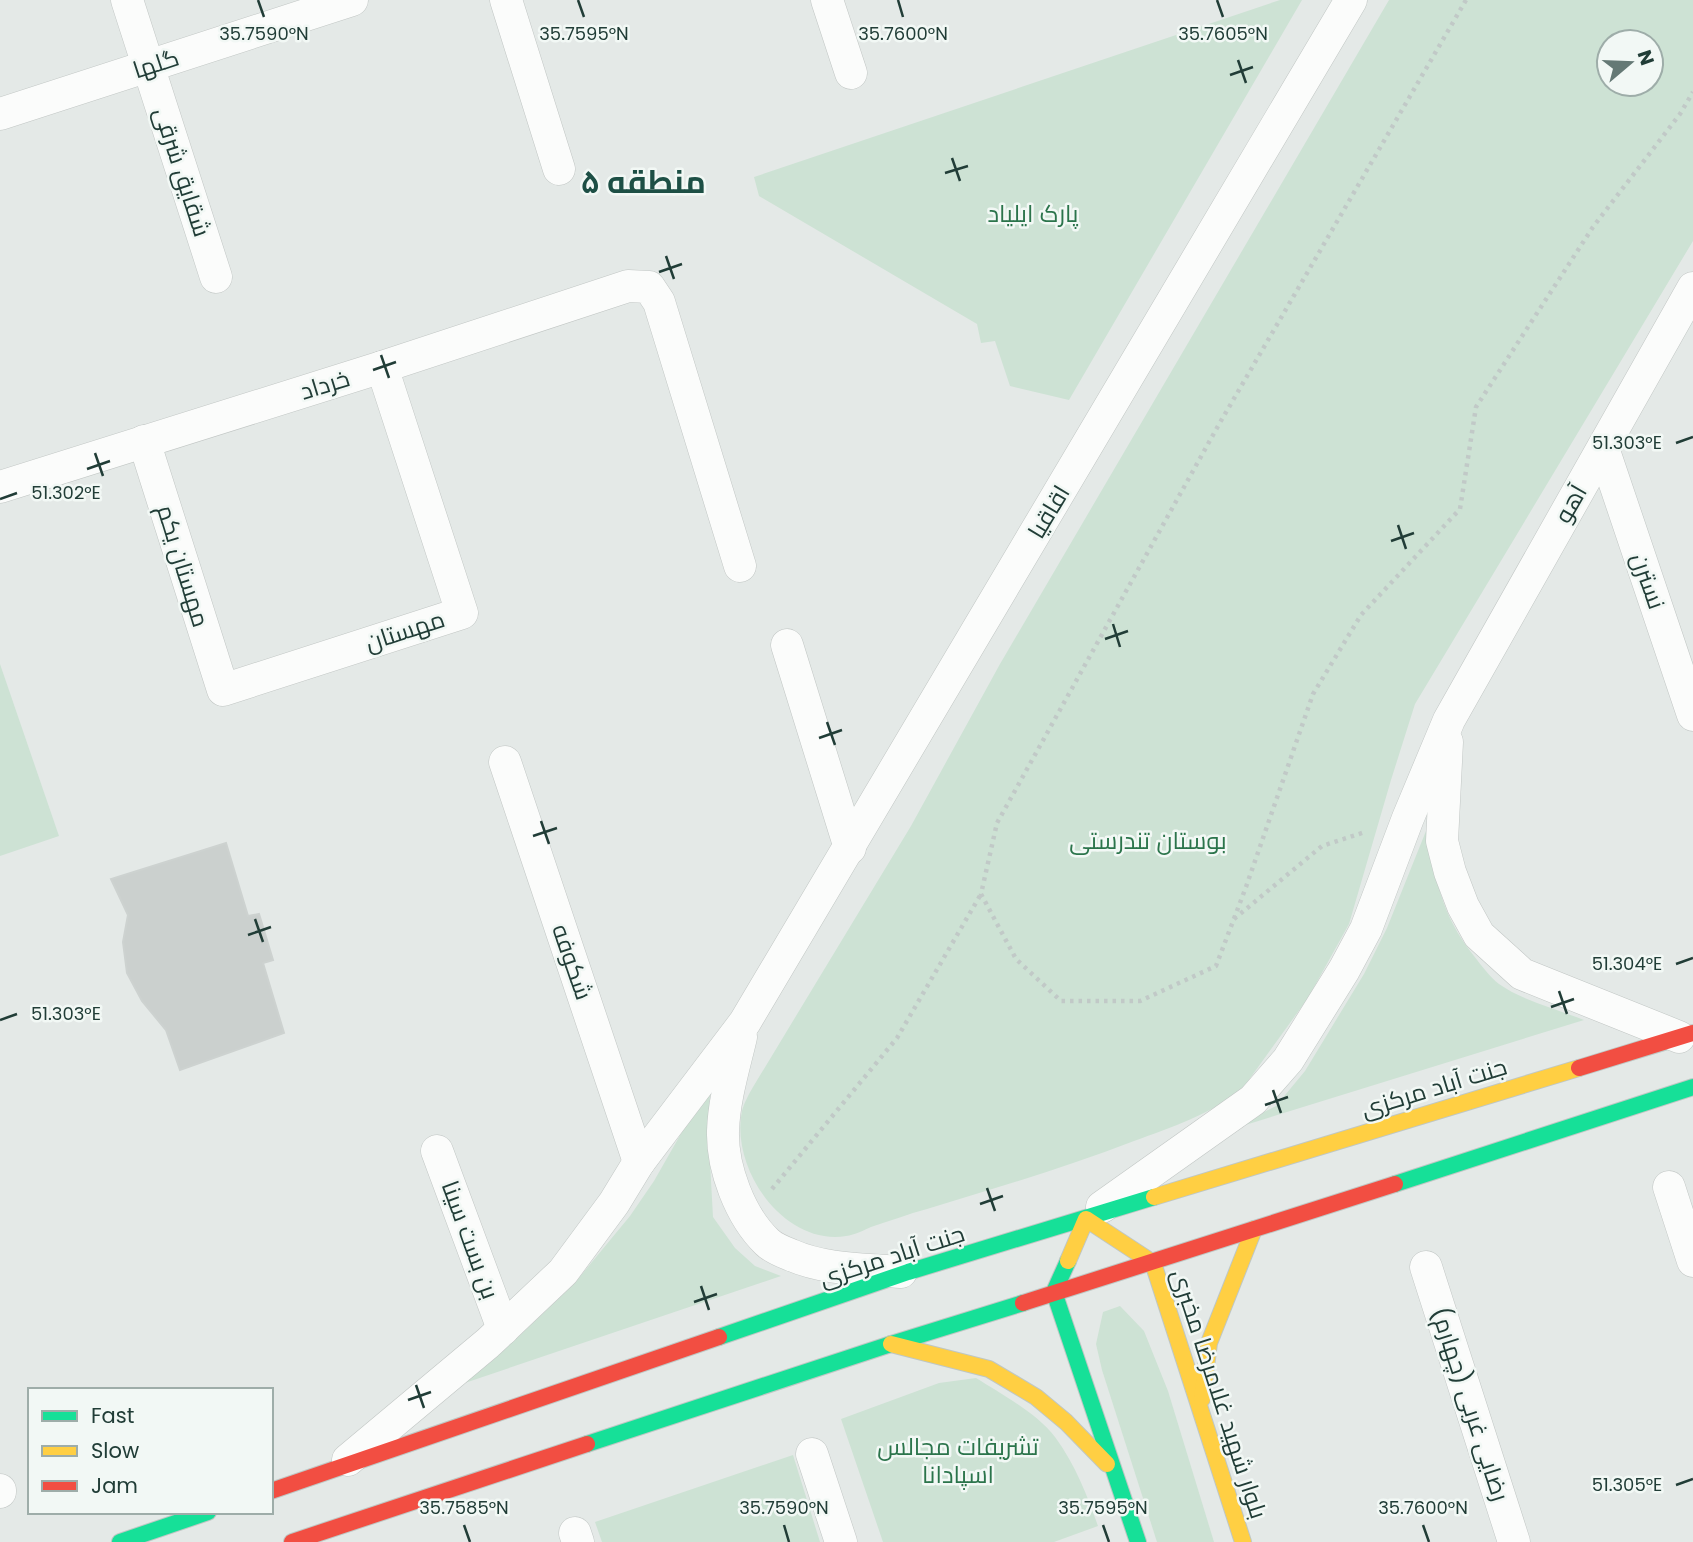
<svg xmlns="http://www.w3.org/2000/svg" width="1693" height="1542" font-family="Poppins,Cairo,sans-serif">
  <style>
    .green { fill: #cde2d4; fill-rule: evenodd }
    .building { fill: #cbd0ce; stroke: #cdd2d0; stroke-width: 2 }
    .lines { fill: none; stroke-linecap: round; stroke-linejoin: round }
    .street-casing { stroke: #c1c6c4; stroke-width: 33 }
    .fast-casing { stroke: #bfc7c4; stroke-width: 18 }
    .slow-casing { stroke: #bfc7c4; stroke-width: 18 }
    .jam-casing { stroke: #bfc7c4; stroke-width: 18 }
    .path { stroke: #c1c9c7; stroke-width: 4.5; stroke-dasharray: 3.5 5; stroke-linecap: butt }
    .street { stroke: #fbfcfb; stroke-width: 32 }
    .fast { stroke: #16e098; stroke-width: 16 }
    .slow { stroke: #ffcf43; stroke-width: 16 }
    .jam { stroke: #f24e42; stroke-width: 16 }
    .ticks { fill: none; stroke: #213d37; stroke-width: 2.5 }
    .labels { text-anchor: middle; stroke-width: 5; stroke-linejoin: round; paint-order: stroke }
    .street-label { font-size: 24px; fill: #213d37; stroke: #f2f8f5 }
    .park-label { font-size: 24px; fill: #2b744b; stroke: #f2f8f5 }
    .district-label { font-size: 32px; font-weight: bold; fill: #1d4f45; stroke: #f2f8f5 }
    .ticks-label { font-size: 18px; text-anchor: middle; fill: #213d37; stroke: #f2f8f5; stroke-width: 5; stroke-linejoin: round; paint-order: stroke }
  </style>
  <rect width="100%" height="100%" fill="#e4e9e7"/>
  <!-- green -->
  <g class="green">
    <path d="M1280,0H1302L1069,400L1010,386L995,341L981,343L977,324L759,196L754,177Z"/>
    <path d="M1389,0H1693V241L1415,704L1391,780L1349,924L1308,998L1243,1088C1212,1114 1172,1127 1134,1141C1066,1167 997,1188 927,1209C908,1214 890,1221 871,1227C864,1230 855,1235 846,1236C784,1246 730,1169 742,1111C744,1103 749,1094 753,1087L911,826L1000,664ZM1609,42H1651V84H1609Z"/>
    <path d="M0,664L59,836L0,856Z"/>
    <path d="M1428,826C1435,878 1440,913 1474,956C1481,965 1490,977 1499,984C1523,1001 1557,1009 1584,1020L1226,1131L1276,1106L1305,1071L1364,974L1387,928Z"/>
    <path d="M711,1081L708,1126L713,1217L735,1248L755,1266L781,1276L450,1388L514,1341L573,1285L630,1216L654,1181Z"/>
    <path d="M1120,1306L1144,1331L1168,1391L1214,1542H1157L1102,1370L1096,1344L1103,1312Z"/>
    <path d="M976,1378C1000,1393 1038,1414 1055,1437C1075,1464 1087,1495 1098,1526L1054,1542H883L841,1419L939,1383Z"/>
    <path d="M793,1455L820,1542H602L595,1522Z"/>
  </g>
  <!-- building -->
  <path class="building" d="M226,843L248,916L259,914L273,960L263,963L284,1033L180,1070L166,1030L142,1001L127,973L123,942L128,915L111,879Z"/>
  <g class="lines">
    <defs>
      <g id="street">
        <path d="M127,0L216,277"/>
        <path d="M506,0L559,169"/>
        <path d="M827,0L851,73"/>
        <path d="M0,114L352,0"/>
        <path d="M144,441L223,690L462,613L382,367"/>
        <path d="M1603,448L1693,715"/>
        <path d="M0,487L382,367L628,286L649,287L659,302L740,566"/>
        <path d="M787,645L850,848"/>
        <path d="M1447,742L1442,841L1450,872L1463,906L1479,935L1522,974L1679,1037"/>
        <path d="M505,762L639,1162"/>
        <path d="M741,1037C734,1067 724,1099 723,1131C722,1168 740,1216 767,1242C773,1248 783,1252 791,1255C825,1270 864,1269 901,1272"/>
        <path d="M437,1151L503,1329"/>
        <path d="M1669,1187L1693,1261"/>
        <path d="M1102,1207L1253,1100L1288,1060L1344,970L1366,929L1408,818L1449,720L1693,288"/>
        <path d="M1426,1267L1514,1542"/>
        <path d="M812,1454L841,1542"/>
        <path d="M348,1460L488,1343L563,1272L614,1203L639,1162L745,1022L1351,0"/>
        <path d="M0,1490V1492"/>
        <path d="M575,1533L578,1542"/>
      </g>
      <g id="fast">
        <path d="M1395,1184L1693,1087"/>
        <path d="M1068,1261L1054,1292L1138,1542"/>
        <path d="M719,1337L908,1272L1154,1197"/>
        <path d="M587,1444L891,1344L1023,1303"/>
        <path d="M120,1542L208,1512"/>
      </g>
      <g id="slow">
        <path d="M1154,1197L1579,1068"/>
        <path d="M1068,1261L1086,1219L1153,1263L1243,1542"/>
        <path d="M891,1344L989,1369L1036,1397L1066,1422L1107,1464"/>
        <path d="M1202,1399L1209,1343L1254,1229"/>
      </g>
      <g id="jam">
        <path d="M1579,1068L1693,1033"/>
        <path d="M1023,1303L1395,1184"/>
        <path d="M271,1491L719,1337"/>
        <path d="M292,1542L587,1444"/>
      </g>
    </defs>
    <!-- street casing -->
    <use href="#street" class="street-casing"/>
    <!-- fast casing -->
    <use href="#fast" class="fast-casing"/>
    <!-- slow casing -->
    <use href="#slow" class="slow-casing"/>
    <!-- jam casing -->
    <use href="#jam" class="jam-casing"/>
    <!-- path -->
    <g class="path">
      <path d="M1466,0L1218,426L997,823L981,894L1016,959L1061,1001H1140L1216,966L1246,887L1313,694L1361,615L1460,509L1476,407L1593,227L1680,114L1693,92"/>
      <path d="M1234,919L1322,846L1365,832"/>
      <path d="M772,1189L897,1038L981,894"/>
    </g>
    <!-- street -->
    <use href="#street" class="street"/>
    <!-- fast -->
    <use href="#fast" class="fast"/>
    <!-- slow -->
    <use href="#slow" class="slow"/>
    <!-- jam -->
    <use href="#jam" class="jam"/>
  </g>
  <!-- ticks -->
  <path class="ticks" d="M258,0L264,17M578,0L584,17M898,0L903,17M1217,0L1223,17M1238,60L1246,83M1230,75L1253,67M952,158L960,181M945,173L968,166M666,256L674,279M659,272L682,264M381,355L389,378M373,370L396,362M1676,443L1693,437M95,453L103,476M87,469L110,461M0,499L17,493M1398,525L1406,549M1391,541L1414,533M1113,624L1120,647M1105,639L1128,631M827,722L835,745M819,738L842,730M541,821L549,844M533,836L557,828M255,919L263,942M248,935L271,927M1676,964L1693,958M1559,991L1567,1014M1551,1007L1574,999M0,1020L17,1014M1273,1090L1281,1113M1265,1105L1288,1097M987,1188L995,1211M980,1204L1003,1196M701,1286L709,1310M694,1302L717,1294M416,1385L424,1408M408,1400L431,1392M1676,1485L1693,1479M464,1525L470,1542M784,1525L789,1542M1103,1525L1109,1542M1423,1525L1429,1542"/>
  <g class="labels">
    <!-- street labels -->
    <g class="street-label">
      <text transform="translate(156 64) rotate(-18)" y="8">گلها</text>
      <text transform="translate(182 172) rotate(72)" y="8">شقایق شرقی</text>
      <text transform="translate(325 385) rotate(-17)" y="8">خرداد</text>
      <text transform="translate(1571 504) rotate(-60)" y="8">آهو</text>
      <text transform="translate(1049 512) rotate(-59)" y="8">اقاقیا</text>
      <text transform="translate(183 566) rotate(73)" y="8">مهستان یکم</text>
      <text transform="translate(1648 581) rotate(71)" y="8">نسترن</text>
      <text transform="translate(405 631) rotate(-18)" y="8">مهستان</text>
      <text transform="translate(572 962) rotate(71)" y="8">شکوفه</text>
      <text transform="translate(1434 1088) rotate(-17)" y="8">جنت آباد مرکزی</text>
      <text transform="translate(470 1240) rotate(70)" y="8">بن بست سینا</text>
      <text transform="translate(892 1256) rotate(-18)" y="8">جنت آباد مرکزی</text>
      <text transform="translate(1219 1394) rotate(72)" y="8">بلوار شهید غلامرضا مخبری</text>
      <text transform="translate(1470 1404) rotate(72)" y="8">رضایی غربی (چهارم)</text>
    </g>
    <!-- park labels -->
    <g class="park-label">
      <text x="1033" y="222">پارک ایلیاد</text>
      <text x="1148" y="849">بوستان تندرستی</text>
      <text x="958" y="1455">تشریفات مجالس<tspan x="958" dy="28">اسپادانا</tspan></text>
    </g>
    <!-- district labels -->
    <g class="district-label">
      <text x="643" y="193">منطقه ۵</text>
    </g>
  </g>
  <g class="ticks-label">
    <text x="264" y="40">35.7590°N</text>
    <text x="584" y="40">35.7595°N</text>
    <text x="903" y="40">35.7600°N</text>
    <text x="1223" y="40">35.7605°N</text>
    <text x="1627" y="449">51.303°E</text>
    <text x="66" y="499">51.302°E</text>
    <text x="1627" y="970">51.304°E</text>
    <text x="66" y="1020">51.303°E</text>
    <text x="1627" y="1491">51.305°E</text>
    <text x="464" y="1514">35.7585°N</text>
    <text x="784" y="1514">35.7590°N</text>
    <text x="1103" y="1514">35.7595°N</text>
    <text x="1423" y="1514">35.7600°N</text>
  </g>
  <!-- legend -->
  <rect x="28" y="1388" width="245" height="126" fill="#f2f8f5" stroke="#9eada9" stroke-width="2"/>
  <rect x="42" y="1411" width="35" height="10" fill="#16e098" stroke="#9eada9" stroke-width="2"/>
  <text x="91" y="1423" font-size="21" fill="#213d37">Fast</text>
  <rect x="42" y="1446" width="35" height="10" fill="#ffcf43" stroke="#9eada9" stroke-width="2"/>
  <text x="91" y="1458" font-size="21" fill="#213d37">Slow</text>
  <rect x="42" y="1481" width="35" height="10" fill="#f24e42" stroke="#9eada9" stroke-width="2"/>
  <text x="91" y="1493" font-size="21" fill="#213d37">Jam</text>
  <!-- north arrow -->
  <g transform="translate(1630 63) rotate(71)"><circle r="33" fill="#f2f8f5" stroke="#9eada9" stroke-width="2"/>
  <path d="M0-5L12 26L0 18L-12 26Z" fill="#657975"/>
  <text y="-10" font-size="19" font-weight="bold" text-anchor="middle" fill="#213d37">N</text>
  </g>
</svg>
